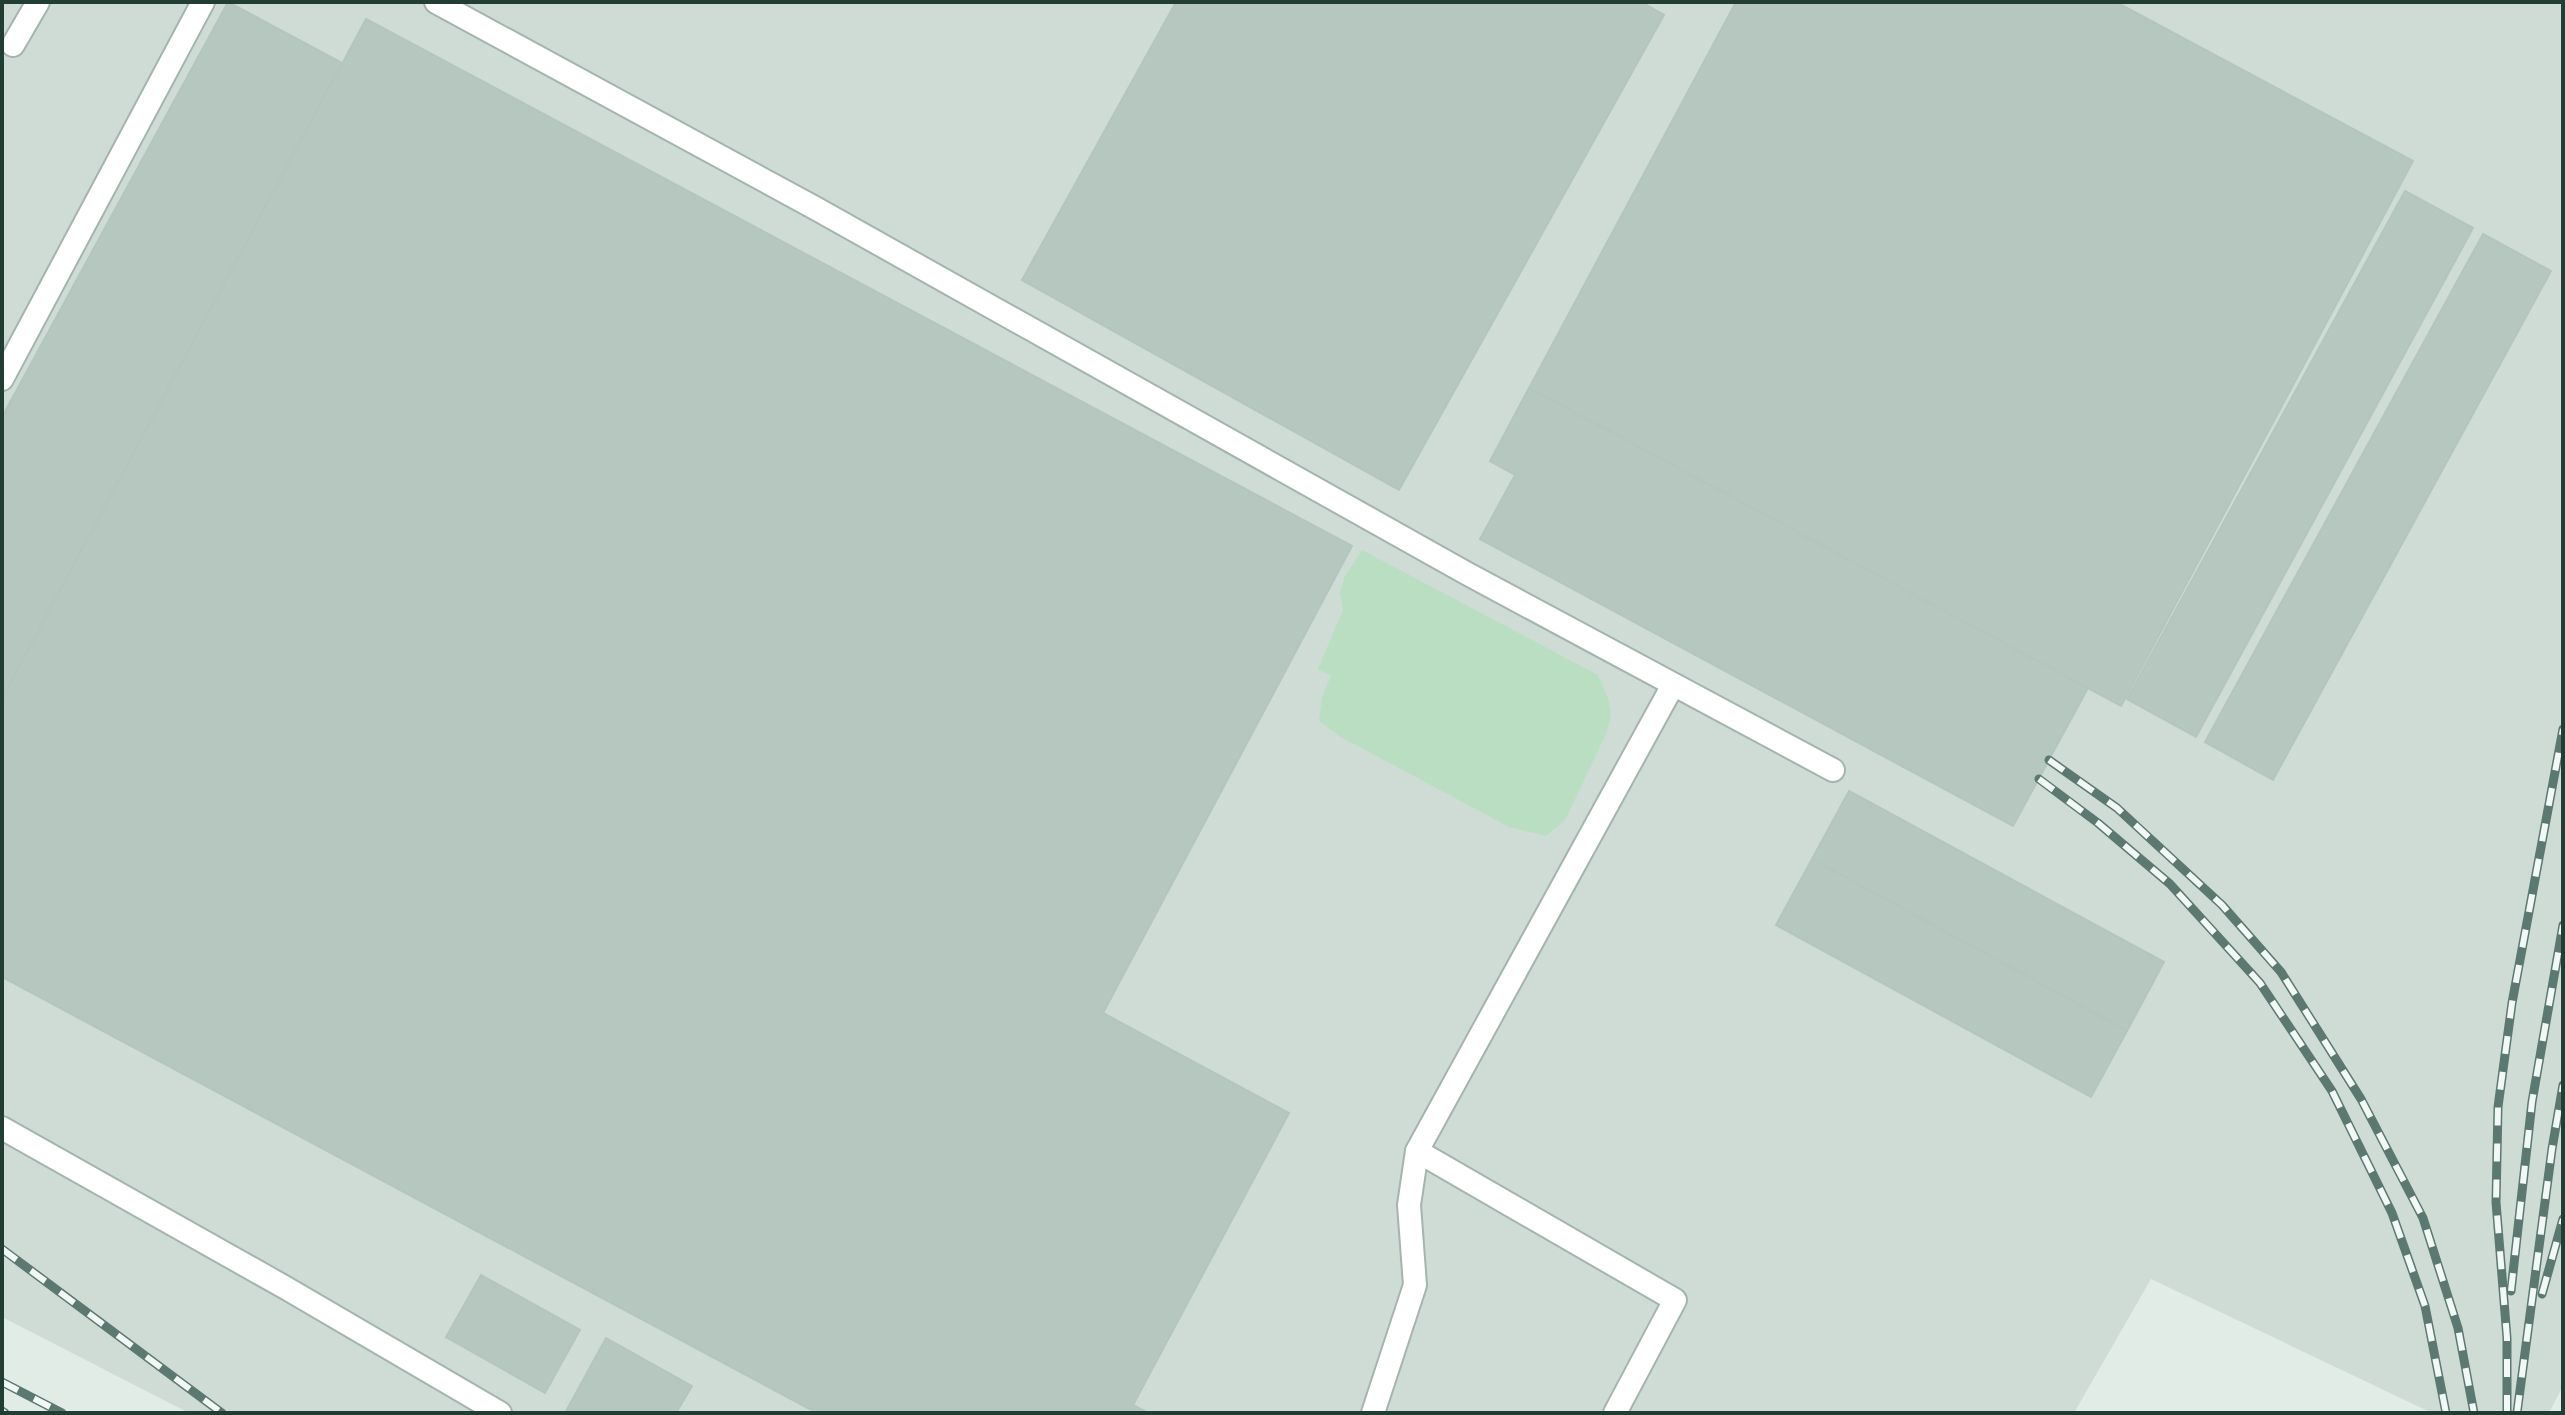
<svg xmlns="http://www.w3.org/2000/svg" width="2565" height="1415" font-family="'Roboto Condensed',sans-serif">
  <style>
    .built { fill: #cfdcd5 }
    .green { fill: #b9dec2 }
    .building { fill: #b6c7bf; stroke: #b3c6bd; stroke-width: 2 }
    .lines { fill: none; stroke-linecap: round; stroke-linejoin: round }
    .service-casing { stroke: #a4b4ae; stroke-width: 26 }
    .service { stroke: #fff; stroke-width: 22 }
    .rail-casing { stroke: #5b7970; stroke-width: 9 }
    .rail { stroke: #f1f8f5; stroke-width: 6; stroke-dasharray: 18; stroke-linecap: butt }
  </style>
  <rect width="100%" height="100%" fill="#e1ece7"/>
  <!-- built -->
  <path class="built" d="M2,2H2563V1386L2549,1413H2432L2151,1279L2074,1413H189L2,1317Z"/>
  <!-- green -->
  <path class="green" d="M1362,550L1598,675L1608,698L1611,715L1606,734L1565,820L1546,836L1509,827L1339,736L1319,721L1322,697L1331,676L1318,669L1343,610L1340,593L1345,576Z"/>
  <!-- building -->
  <g class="building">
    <path d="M228,2L342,63L2,699V417Z"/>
    <path d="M1176,2H1641L1664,15L1399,490L1022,280Z"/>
    <path d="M1736,2H2116L2413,161L2121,706L1529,388Z"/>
    <path d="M366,19L1352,546L1103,1013L1289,1113L1133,1405L1148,1413H817L2,977V699Z"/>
    <path d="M2405,191L2473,228L2196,737L2127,699Z"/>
    <path d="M2483,234L2551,271L2273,780L2205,742Z"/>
    <path d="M1529,388L2088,688L2013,826L1480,539L1515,475L1490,461Z"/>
    <path d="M1849,791L2164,962L2127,1031L1812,859Z"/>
    <path d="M1812,859L2127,1031L2091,1097L1776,925Z"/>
    <path d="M481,1275L580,1330L545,1393L446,1337Z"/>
    <path d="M606,1338L692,1386L676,1413H565Z"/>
  </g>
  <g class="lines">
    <defs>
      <g id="service">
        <path d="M436,2L815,208L1466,573L1833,770"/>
        <path d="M13,45L38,2"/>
        <path d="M2,379L203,2"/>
        <path d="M2,1128L286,1288L500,1413"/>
        <path d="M1417,1151L1675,1300L1615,1413"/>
        <path d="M1373,1413L1415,1285L1409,1205L1417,1151L1673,685"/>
      </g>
    </defs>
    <!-- service casing -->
    <use href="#service" class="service-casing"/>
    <!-- service -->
    <use href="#service" class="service"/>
    <defs>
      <g id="rail">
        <path d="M2049,760L2117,808L2222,905L2281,972L2361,1099L2423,1218L2458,1328L2474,1413"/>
        <path d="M2039,779L2098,823L2170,884L2260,983L2332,1091L2392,1213L2425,1306L2446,1413"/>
        <path d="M2,1249L222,1413"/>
        <path d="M2511,1291L2532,1102L2563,925"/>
        <path d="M2542,1294L2563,1219"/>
        <path d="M2,1382L62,1413"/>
        <path d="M2,1411L5,1413"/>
        <path d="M2507,1413V1338L2496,1202L2498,1107L2512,1003L2563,729"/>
        <path d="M2517,1413L2552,1149L2563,1085"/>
      </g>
    </defs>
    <!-- rail casing -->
    <use href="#rail" class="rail-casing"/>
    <!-- rail -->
    <use href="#rail" class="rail"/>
  </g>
  <!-- border -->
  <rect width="2565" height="1415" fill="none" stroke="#213d34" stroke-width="8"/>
</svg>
